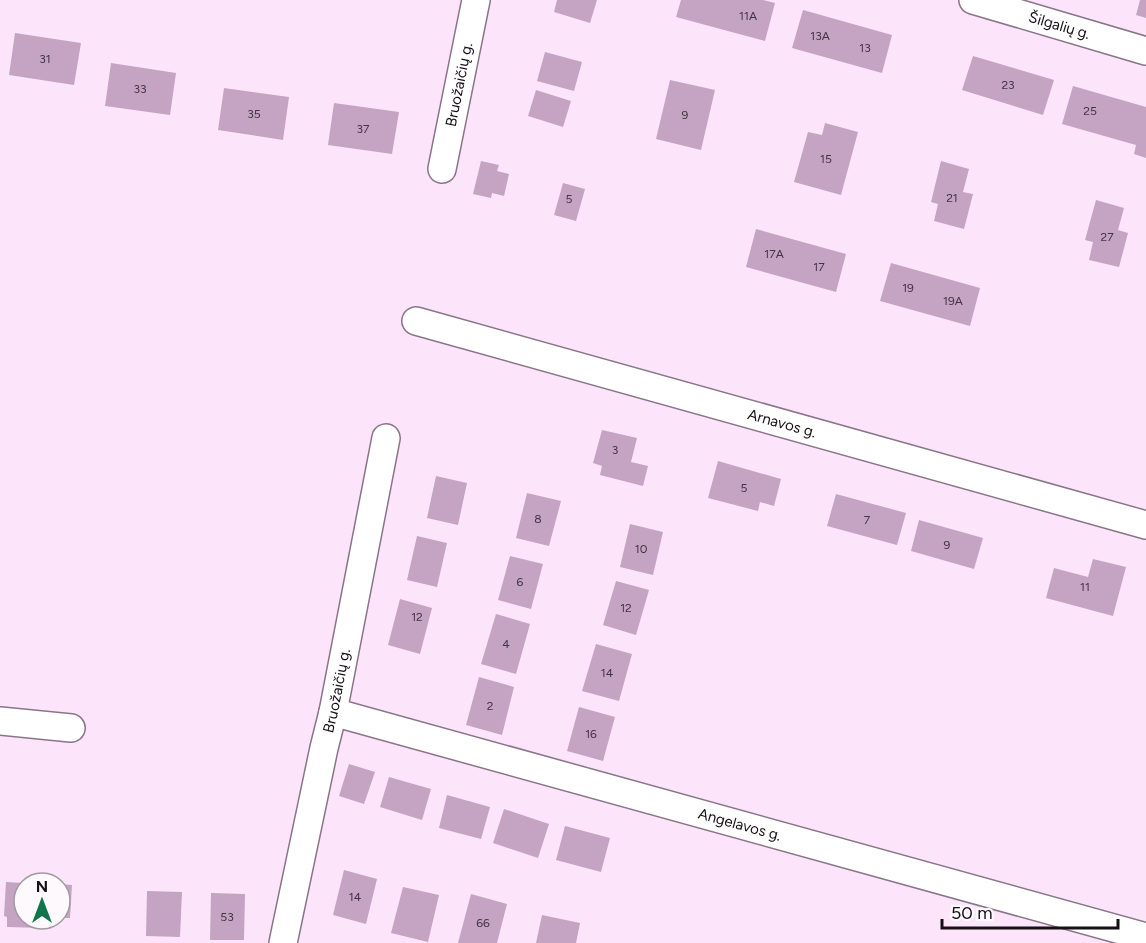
<svg xmlns="http://www.w3.org/2000/svg" width="1146" height="943" font-family="Figtree,sans-serif">
  <style>
    .building { fill: #c5a3c2 }
    .lines { fill: none; stroke-linecap: round; stroke-linejoin: round }
    .minor-casing { stroke: #897587; stroke-width: 30 }
    .minor { stroke: #fff; stroke-width: 27 }
    .labels { text-anchor: middle; stroke-width: 4.5; stroke-linejoin: round; paint-order: stroke }
    .number-label { font-size: 12px; fill: #423441 }
    .street-label { font-size: 15px; fill: #160f16; stroke: #fef9fd }
  </style>
  <rect width="100%" height="100%" fill="#fce5fa"/>
  <!-- building -->
  <g class="building">
    <path d="M557,0H597L590,23L554,12Z"/>
    <path d="M681,0H763L775,3L765,41L676,17Z"/>
    <path d="M1140,0H1146V18L1136,15Z"/>
    <path d="M803,10L892,35L882,73L792,48Z"/>
    <path d="M15,33L81,43L74,85L9,75Z"/>
    <path d="M545,52L582,62L574,91L537,81Z"/>
    <path d="M973,56L1054,80L1043,115L962,90Z"/>
    <path d="M111,63L176,73L170,115L105,106Z"/>
    <path d="M670,80L715,90L701,150L656,139Z"/>
    <path d="M1073,86L1146,107V158L1134,154L1136,145L1062,124Z"/>
    <path d="M224,88L289,97L283,140L218,130Z"/>
    <path d="M536,90L571,101L563,127L528,116Z"/>
    <path d="M334,103L399,112L392,154L328,145Z"/>
    <path d="M825,123L858,132L841,195L794,182L808,132L822,135Z"/>
    <path d="M481,161L499,165L497,171L509,174L504,196L492,193L491,198L473,194Z"/>
    <path d="M941,161L969,169L963,192L973,194L964,229L934,221L938,204L931,202Z"/>
    <path d="M563,183L585,189L576,221L554,215Z"/>
    <path d="M1096,200L1124,208L1118,230L1128,233L1119,267L1089,260L1093,242L1085,240Z"/>
    <path d="M756,229L846,254L836,292L746,267Z"/>
    <path d="M891,263L980,288L970,326L880,301Z"/>
    <path d="M602,430L637,438L631,462L648,466L643,486L600,475L602,466L593,463Z"/>
    <path d="M718,461L781,479L774,506L760,502L758,511L708,498Z"/>
    <path d="M436,476L467,483L458,525L427,518Z"/>
    <path d="M527,493L561,501L549,546L516,538Z"/>
    <path d="M836,494L906,513L897,545L827,526Z"/>
    <path d="M919,520L983,538L974,569L911,551Z"/>
    <path d="M630,524L663,532L653,575L620,567Z"/>
    <path d="M417,536L447,543L437,587L407,580Z"/>
    <path d="M510,556L543,564L531,609L498,600Z"/>
    <path d="M1093,559L1126,567L1113,616L1046,598L1054,568L1088,577Z"/>
    <path d="M616,581L649,590L636,635L603,625Z"/>
    <path d="M400,599L432,608L420,654L388,645Z"/>
    <path d="M496,614L530,624L516,674L481,664Z"/>
    <path d="M596,644L632,654L619,701L582,691Z"/>
    <path d="M479,677L514,687L502,735L466,725Z"/>
    <path d="M579,707L615,717L603,761L567,751Z"/>
    <path d="M349,764L375,772L364,804L339,796Z"/>
    <path d="M389,777L431,789L422,820L380,807Z"/>
    <path d="M447,795L490,807L481,839L439,828Z"/>
    <path d="M504,809L549,824L538,858L493,843Z"/>
    <path d="M565,826L610,838L601,872L556,860Z"/>
    <path d="M344,870L377,879L366,924L333,915Z"/>
    <path d="M6,882L24,883V919H43L42,928L7,927V917L4,916Z"/>
    <path d="M60,884L72,885L70,918H60Z"/>
    <path d="M403,887L439,895L428,942L391,933Z"/>
    <path d="M147,891L182,892L180,937L146,936Z"/>
    <path d="M211,893L245,894L244,940H210Z"/>
    <path d="M471,894L507,904L497,943H458Z"/>
    <path d="M542,915L580,923L576,943H536Z"/>
  </g>
  <g class="lines">
    <defs>
      <g id="minor">
        <path id="s1" d="M973,0L1146,51"/>
        <path id="s2" d="M442,169L476,0"/>
        <path id="s3" d="M416,321L1146,525"/>
        <path id="s4" d="M333,712L1146,937"/>
        <path d="M0,721L71,728"/>
        <path id="s5" d="M283,943L324,748L333,712L386,438"/>
      </g>
    </defs>
    <!-- minor casing -->
    <use href="#minor" class="minor-casing"/>
    <!-- minor -->
    <use href="#minor" class="minor"/>
  </g>
  <g class="labels">
    <!-- number labels -->
    <g class="number-label">
      <text x="748" y="20">11A</text>
      <text x="820" y="40">13A</text>
      <text x="865" y="52">13</text>
      <text x="45" y="63">31</text>
      <text x="1008" y="89">23</text>
      <text x="140" y="93">33</text>
      <text x="1090" y="115">25</text>
      <text x="254" y="118">35</text>
      <text x="685" y="119">9</text>
      <text x="363" y="133">37</text>
      <text x="826" y="163">15</text>
      <text x="952" y="202">21</text>
      <text x="569" y="203">5</text>
      <text x="1107" y="241">27</text>
      <text x="774" y="258">17A</text>
      <text x="819" y="271">17</text>
      <text x="908" y="292">19</text>
      <text x="953" y="305">19A</text>
      <text x="615" y="454">3</text>
      <text x="744" y="492">5</text>
      <text x="538" y="523">8</text>
      <text x="867" y="524">7</text>
      <text x="947" y="549">9</text>
      <text x="641" y="553">10</text>
      <text x="520" y="586">6</text>
      <text x="1085" y="591">11</text>
      <text x="626" y="612">12</text>
      <text x="417" y="621">12</text>
      <text x="506" y="648">4</text>
      <text x="607" y="677">14</text>
      <text x="490" y="710">2</text>
      <text x="591" y="738">16</text>
      <text x="355" y="901">14</text>
      <text x="227" y="921">53</text>
      <text x="483" y="927">66</text>
    </g>
    <!-- street labels -->
    <g class="street-label">
      <text dy="5" stroke="none"><textPath href="#s1" startOffset="90">Šilgalių g.</textPath></text>
      <text dy="5" stroke="none"><textPath href="#s2" startOffset="86">Bruožaičių g.</textPath></text>
      <text dy="5" stroke="none"><textPath href="#s3" startOffset="380">Arnavos g.</textPath></text>
      <text dy="5" stroke="none"><textPath href="#s5" startOffset="258">Bruožaičių g.</textPath></text>
      <text dy="5" stroke="none"><textPath href="#s4" startOffset="422">Angelavos g.</textPath></text>
    </g>
  </g>
  <!-- north arrow -->
  <g transform="translate(42 901)"><circle r="28" fill="#fef9fd" stroke="#a19ba1" stroke-width="1.5"/>
  <path d="M0-4.5L10 22L0 15L-10 22Z" fill="#10754c"/>
  <text y="-9" font-size="16" font-weight="bold" text-anchor="middle" fill="#160f16">N</text>
  </g>
  <!-- scale -->
  <path d="M942 919v9h176v-9" fill="none" stroke="#160f16" stroke-width="3"/>
  <text x="951" y="919" font-size="18" fill="#160f16" stroke="#fef9fd" stroke-width="4.5" paint-order="stroke">50 m</text>
</svg>
